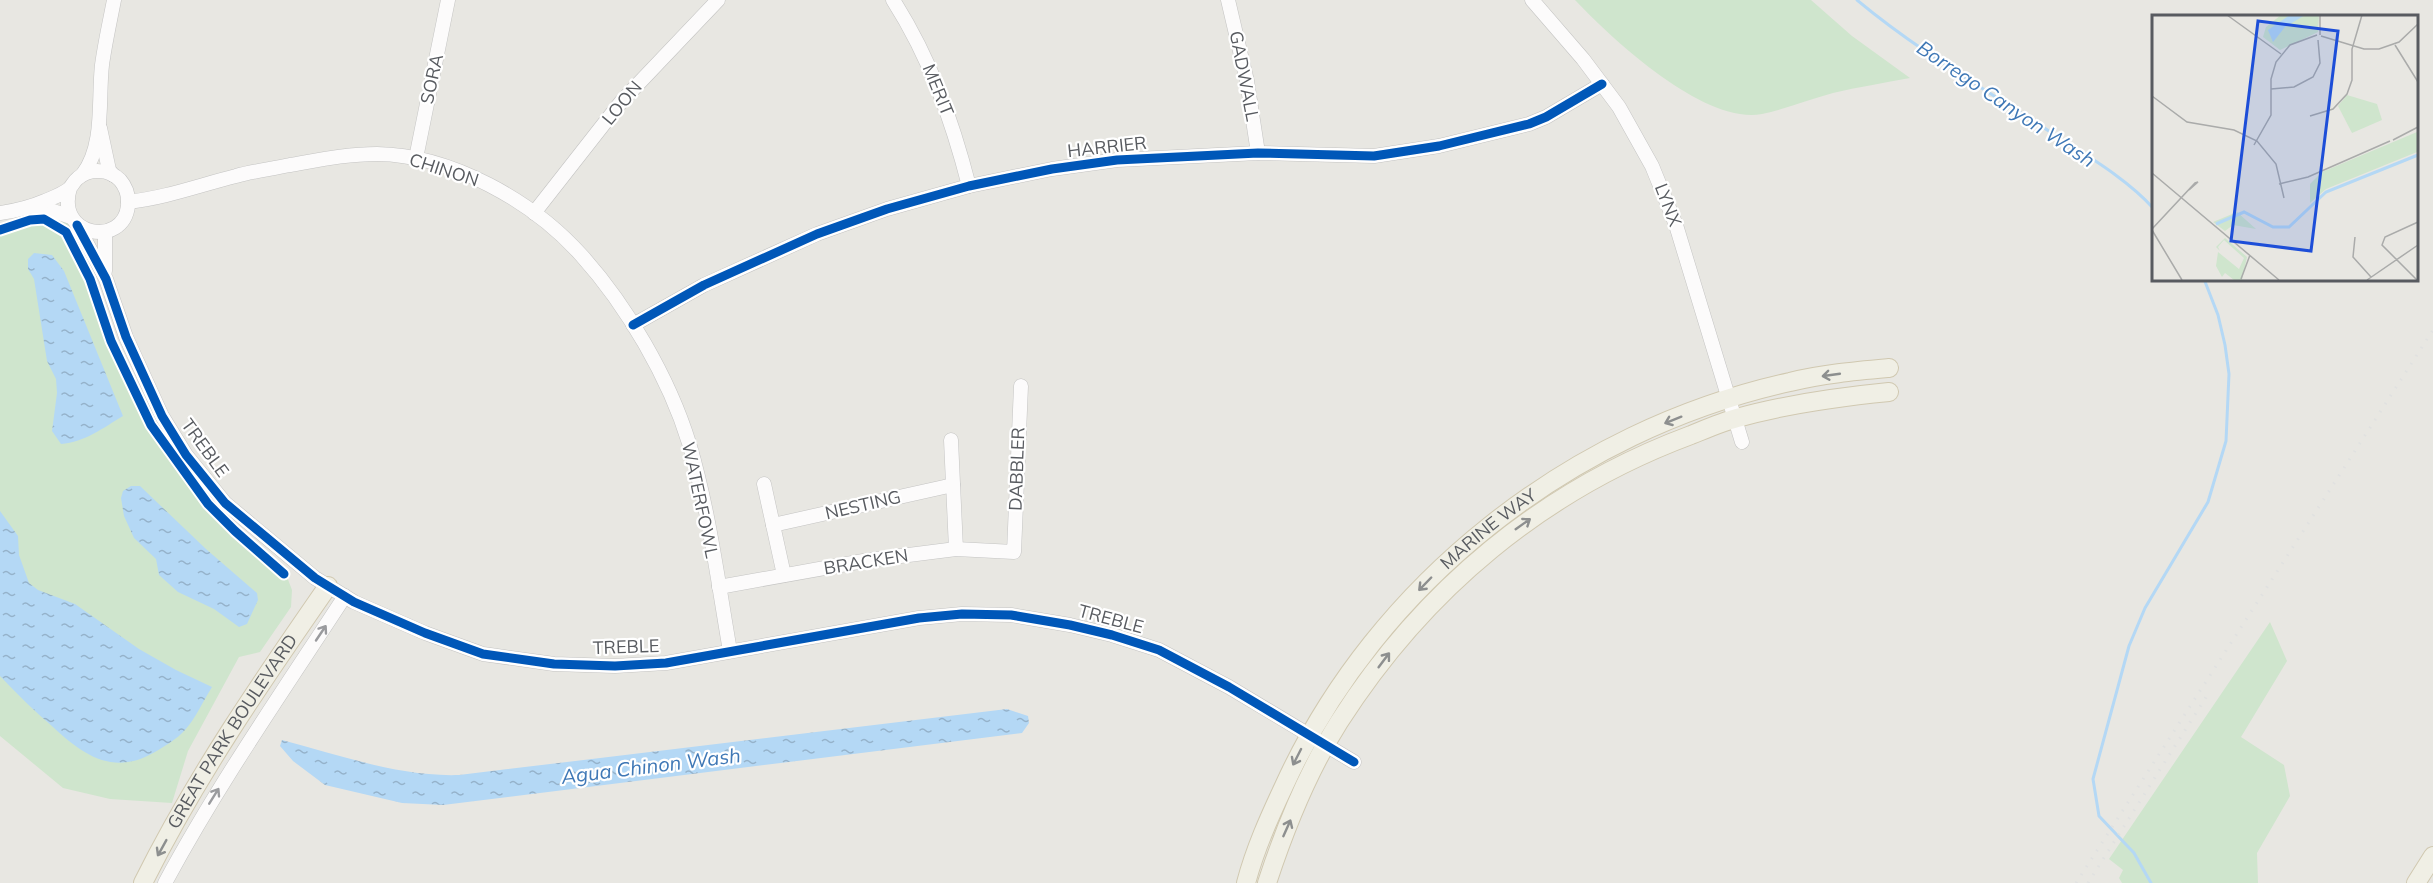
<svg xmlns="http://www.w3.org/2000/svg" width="2433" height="883" font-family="Mulish,sans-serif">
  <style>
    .grass { fill: #cfe5cd }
    .water { fill: url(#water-ripples) }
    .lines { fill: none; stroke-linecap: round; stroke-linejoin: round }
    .stream { stroke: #b4d8f5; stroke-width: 3 }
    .minor-casing { stroke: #c4c4c3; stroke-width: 15 }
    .major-casing { stroke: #d0c8b0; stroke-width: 20 }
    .minor { stroke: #fcfbfb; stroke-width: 14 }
    .major { stroke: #f0efe5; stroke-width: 18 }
    .rail { stroke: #e0e1e0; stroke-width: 3; stroke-dasharray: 1.5 8; stroke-linecap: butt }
    .cycleway-casing { stroke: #fff; stroke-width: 13 }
    .cycleway { stroke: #0057b8; stroke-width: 9 }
    .oneway { stroke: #8d8f8f }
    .oneway2 { stroke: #9a9b9e }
    .labels { text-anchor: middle; stroke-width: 4.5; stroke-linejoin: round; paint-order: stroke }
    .street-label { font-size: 18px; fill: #585b60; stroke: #fff }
    .water-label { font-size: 20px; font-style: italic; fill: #3f78b6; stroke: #fff }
    .inset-river { fill: none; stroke: #b4d8f5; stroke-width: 3 }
    .inset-road { fill: none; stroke: #aaabaa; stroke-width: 1.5 }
    .view { fill: #1d4ed8; fill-opacity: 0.15; stroke: #1d4ed8; stroke-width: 3 }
    .inset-edge { fill: none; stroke: #585b60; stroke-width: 3 }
  </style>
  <defs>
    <pattern id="water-ripples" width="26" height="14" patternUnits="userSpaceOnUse" patternTransform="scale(1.5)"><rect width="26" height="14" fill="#b4d8f5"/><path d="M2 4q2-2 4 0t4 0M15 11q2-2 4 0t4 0" fill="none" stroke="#95b2ca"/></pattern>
  </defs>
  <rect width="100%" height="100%" fill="#e8e7e2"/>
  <!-- grass -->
  <g class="grass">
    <path d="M1575,0H1811L1852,36L1910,78C1884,83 1858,87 1833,93C1810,99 1786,109 1762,114C1704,125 1612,39 1575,0Z"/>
    <path d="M40,214L54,216L68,224L83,251L94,272L124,361L148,410L178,459L217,507L252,542L284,569L292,590L291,607L260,652L239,657L188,751L172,803L110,799L63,788L0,736V225L26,216Z"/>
    <path d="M2270,622L2287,661L2241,737L2284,765L2290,796L2257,853L2258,883H2122L2119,878L2123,870L2109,859Z"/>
  </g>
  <!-- water -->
  <g class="water">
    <path d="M34,253L52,255L64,271L123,416C103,428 85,442 61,444L52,431L57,393L56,379L47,361L34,279L28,269V259Z"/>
    <path d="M131,486H140L206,549L257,593L258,600L247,624L239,627L214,609L178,592L159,575L156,559L134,538L124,516L121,498L123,491Z"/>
    <path d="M0,511L18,536L19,555L29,583L38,590L75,604L139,649L176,670L212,687C203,701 196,718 185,730C177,739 165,746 155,752C114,776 84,756 53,727C34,711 17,694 0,676Z"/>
    <path d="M1007,709L1028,716L1029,723L1022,733L443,805L402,803L325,785L293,761L280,746L282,740C340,755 399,777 459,775Z"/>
  </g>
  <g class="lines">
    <!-- stream -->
    <g class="stream">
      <path d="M1857,0C1918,51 1988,91 2055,135C2089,157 2127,179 2154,209"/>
      <path d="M2151,883L2134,853L2099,816L2093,779L2129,646L2145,608L2208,502L2226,441L2229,374L2225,345L2218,315L2204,279"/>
    </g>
    <defs>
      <g id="minor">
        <path d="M893,0C930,58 952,120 969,186"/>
        <path d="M1228,0L1247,81L1258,153"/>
        <path d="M1532,0L1583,59L1619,107L1652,166L1676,225L1742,442"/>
        <path d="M100,128L109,170L113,175"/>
        <path d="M416,158L448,0"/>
        <path d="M83,174C105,144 98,100 102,65C105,43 110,21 114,0"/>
        <path d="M128,202C165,198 200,185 236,176C253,171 272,169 290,165C319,160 347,154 377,154C451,155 533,201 582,256C627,306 669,378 689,443C709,510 718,582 730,651"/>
        <path d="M33,207L44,208L71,217"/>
        <path d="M0,213C15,211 31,207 45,201C52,198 63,194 69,189C72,186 74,181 78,178C90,168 109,169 120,180C126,187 129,196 128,206C123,248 55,237 70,188"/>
        <path d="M534,213L621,102L718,0"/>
        <path d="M77,225L106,279L126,337L162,416L186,455L225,503L315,578L354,602L425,633L483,654L554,664L615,666L666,663L919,618L962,614L1011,615L1070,625L1112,635L1159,650L1229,687L1354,762"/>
        <path d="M105,232V271"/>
        <path d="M633,325L704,285L817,234L887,209L969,186L1052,169L1117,160L1258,153L1374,156L1439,146L1529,124L1546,117L1602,84"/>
        <path d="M951,440L956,549"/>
        <path d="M764,484L784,575"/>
        <path d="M773,525L953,485"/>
        <path d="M719,587L869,560L956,549L1014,552L1021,386"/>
        <path d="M165,883C219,783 283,691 345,596"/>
      </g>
      <g id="major">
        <path id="s1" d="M143,883C195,778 262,681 328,586"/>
        <path id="s2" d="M1246,883C1255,849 1269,818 1284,786C1377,582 1572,430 1790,382C1822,374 1856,371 1889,368"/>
        <path d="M1267,883C1285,828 1308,771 1339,722C1424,589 1543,490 1691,435C1706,429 1722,422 1737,418C1787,404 1838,397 1889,392"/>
        <path d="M2416,883L2433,856"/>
      </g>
    </defs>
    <!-- minor casing -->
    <use href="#minor" class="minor-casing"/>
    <!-- major casing -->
    <use href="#major" class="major-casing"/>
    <!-- minor -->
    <use href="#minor" class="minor"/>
    <!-- major -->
    <use href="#major" class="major"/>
    <!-- rail -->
    <g class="rail">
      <path d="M2076,883L2433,330"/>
      <path d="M2088,883L2208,694"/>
    </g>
    <defs>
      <g id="cycleway">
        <path d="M77,225L106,279L126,337L162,416L186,455L225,503L315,578L354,602L425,633L483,654L554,664L615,666L666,663L919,618L962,614L1011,615L1070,625L1112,635L1159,650L1229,687L1354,762"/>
        <path d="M0,230L30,220L44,219L66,232L90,279L111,341L151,425L208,504L235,531L284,574"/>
        <path d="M633,325L704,285L817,234L887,209L969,186L1052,169L1117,160L1258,153L1374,156L1439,146L1529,124L1546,117L1602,84"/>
      </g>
    </defs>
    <!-- cycleway casing -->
    <use href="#cycleway" class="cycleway-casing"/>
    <!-- cycleway -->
    <use href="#cycleway" class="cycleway"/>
  </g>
  <!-- one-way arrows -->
  <defs><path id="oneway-shaft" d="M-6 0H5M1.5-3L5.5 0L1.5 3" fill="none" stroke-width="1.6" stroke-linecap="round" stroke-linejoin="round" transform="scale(1.5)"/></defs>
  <g class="oneway">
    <use href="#oneway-shaft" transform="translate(1831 375) rotate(172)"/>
    <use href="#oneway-shaft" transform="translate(1673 420) rotate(158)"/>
    <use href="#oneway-shaft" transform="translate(1523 524) rotate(-35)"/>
    <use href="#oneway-shaft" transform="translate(1425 584) rotate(134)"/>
    <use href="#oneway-shaft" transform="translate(1384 660) rotate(-53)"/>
    <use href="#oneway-shaft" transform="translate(1297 757) rotate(117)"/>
    <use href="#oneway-shaft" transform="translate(1287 828) rotate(-66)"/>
    <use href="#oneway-shaft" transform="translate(162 848) rotate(119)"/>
  </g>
  <g class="oneway2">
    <use href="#oneway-shaft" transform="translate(321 633) rotate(-56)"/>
    <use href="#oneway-shaft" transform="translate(214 796) rotate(-58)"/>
  </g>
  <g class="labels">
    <!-- street labels -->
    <g class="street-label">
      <text transform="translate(1244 76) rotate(79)" y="6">GADWALL</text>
      <text transform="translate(432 79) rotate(-78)" y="6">SORA</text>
      <text transform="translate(938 90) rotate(68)" y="6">MERIT</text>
      <text transform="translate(622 103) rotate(-50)" y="6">LOON</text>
      <text transform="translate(1107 147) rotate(-6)" y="6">HARRIER</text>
      <text transform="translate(444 170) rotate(18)" y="6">CHINON</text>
      <text transform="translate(1668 205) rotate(69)" y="6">LYNX</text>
      <text transform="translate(205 448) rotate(54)" y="6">TREBLE</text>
      <text transform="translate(1017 469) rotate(-88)" y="6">DABBLER</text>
      <text transform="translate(700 500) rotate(78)" y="6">WATERFOWL</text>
      <text transform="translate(863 505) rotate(-13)" y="6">NESTING</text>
      <text dy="6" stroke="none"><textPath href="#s2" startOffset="436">MARINE WAY</textPath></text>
      <text transform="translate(866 562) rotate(-9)" y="6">BRACKEN</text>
      <text transform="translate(1111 619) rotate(15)" y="6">TREBLE</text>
      <text transform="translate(626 647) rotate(-2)" y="6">TREBLE</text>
      <text dy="6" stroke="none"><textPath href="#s1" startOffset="176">GREAT PARK BOULEVARD</textPath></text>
    </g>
    <!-- water labels -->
    <g class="water-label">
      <text transform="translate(2006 104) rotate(34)" y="7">Borrego Canyon Wash</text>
      <text transform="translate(651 766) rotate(-7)" y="7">Agua Chinon Wash</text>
    </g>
  </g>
  <!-- overview -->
  <g transform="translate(2152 15)">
    <rect width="266" height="266" fill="#e8e7e2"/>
    <path d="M129,0H167L166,17L128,35L111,22L114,12ZM265,117V137L174,174L158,188V169L170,157ZM85,197L104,214L81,210L73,216L61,207ZM73,223L95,242L90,265H82L73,258L70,262L64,251L66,237L87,254L92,243L72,225L66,232L68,236L64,232Z" fill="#cfe5cd"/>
    <path d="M195,80L225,89L230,105L200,118L186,91Z" fill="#cfe5cd"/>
    <path d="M138,0H153L133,12L121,27L116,15Z" fill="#b4d8f5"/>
    <path class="inset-river" d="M64,209L92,197L121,212H137L174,177L266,140"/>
    <path class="inset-road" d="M75,0L129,39M168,20V0M169,21L212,34H227L247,27L266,9M243,30L266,67M119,74L142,72L161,62L168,48L166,25M0,81L35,107L82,115L105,126L124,149L132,183M158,101L181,94L195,79L200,65V34L210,0M241,125L266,112M102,130L119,100V64L124,47L138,30L165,20M0,158L127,265M127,169L156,162L238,126M0,214L43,168L46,167L37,175M0,215L30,265M203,222L201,242L219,262M89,264L98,240M215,265L266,230M265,265L230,230L233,222L266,207"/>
    <path class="view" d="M106,6L186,16L159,236L79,226Z"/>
    <rect width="266" height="266" class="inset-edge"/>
  </g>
</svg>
